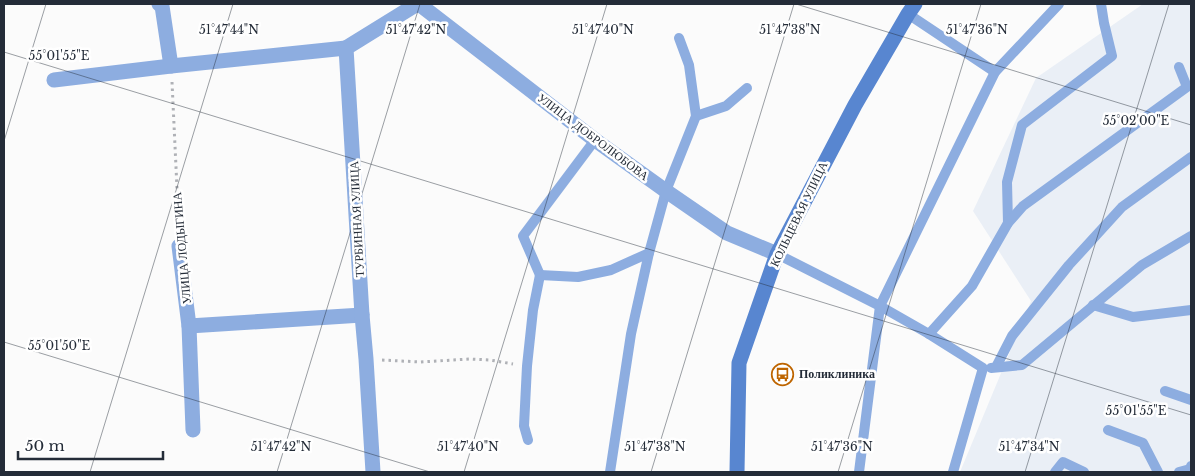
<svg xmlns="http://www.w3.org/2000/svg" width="1195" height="476" font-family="'Libre Baskerville',serif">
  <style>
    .built { fill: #eaeff6 }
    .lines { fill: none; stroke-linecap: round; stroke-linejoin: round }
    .path { stroke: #afb1b6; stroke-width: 3; stroke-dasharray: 2.5 4; stroke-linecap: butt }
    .lane { stroke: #8dade0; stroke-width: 10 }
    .street { stroke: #8dade0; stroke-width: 15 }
    .secondary { stroke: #5886d0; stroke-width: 15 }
    .ticks { fill: none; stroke: #242c38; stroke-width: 1; stroke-opacity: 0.45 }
    .labels { text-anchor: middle; stroke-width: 5; stroke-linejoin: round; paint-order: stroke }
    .street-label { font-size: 12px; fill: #242c38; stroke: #fff }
    .poi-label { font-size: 12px; font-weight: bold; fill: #242c38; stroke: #fff; text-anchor: start }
    .ticks-label { font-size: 12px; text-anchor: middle; fill: #242c38; stroke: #fff; stroke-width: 5; stroke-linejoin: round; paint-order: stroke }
  </style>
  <rect width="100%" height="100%" fill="#fbfbfb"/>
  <!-- built -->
  <path class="built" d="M1143,4H1191V472H960L1031,301L973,211L1036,78Z"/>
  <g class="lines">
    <!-- path -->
    <g class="path">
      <path d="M172,82L179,231"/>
      <path d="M382,360L420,362L470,359L490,360L513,364"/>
    </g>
    <!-- lane -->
    <g class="lane">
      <path d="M908,14L995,72"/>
      <path d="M696,116L726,106L747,88"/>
      <path d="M1008,223L1007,182L1022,125L1112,56L1104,23L1101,4"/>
      <path d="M777,254L880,306L929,334L983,368L953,472"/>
      <path d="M540,275L523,236L595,140"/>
      <path d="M1093,305L1133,317L1191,310"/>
      <path d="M929,334L972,286L1008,223L1023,206L1187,87L1179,67"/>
      <path d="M996,367L1012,336L1069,265L1122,207L1191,157"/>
      <path d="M991,368L1022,365L1142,265L1191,236"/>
      <path d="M1165,391L1191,400"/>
      <path d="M1108,430L1143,443L1158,472"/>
      <path d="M528,440L524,426L527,366L533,310L540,275L578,277L611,270L649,253"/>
      <path d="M610,472L631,334L649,253L666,191L696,116L689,65L679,38"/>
      <path d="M859,472L880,306L995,72L1059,4"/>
      <path d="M1055,472L1063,462L1084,472"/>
      <path d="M1179,472L1190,469L1191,466"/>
    </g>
    <!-- street -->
    <g class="street">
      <path d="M159,4L162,6L171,66"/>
      <path d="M419,4L595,140L666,191L727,233L777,254"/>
      <path d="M54,80L171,66L346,48"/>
      <path d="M179,246L189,326L193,430"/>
      <path d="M189,326L362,315"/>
      <path d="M373,472L366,359L362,315L346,48L417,4"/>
    </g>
    <!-- secondary -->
    <path class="secondary" d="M737,472L739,363L777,254L855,105L908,14L915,4"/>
  </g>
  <!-- ticks -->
  <path class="ticks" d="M796,4L1191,125M4,52L1191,415M4,141L46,4M4,342L430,472M90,472L233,4M277,472L420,4M464,472L607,4M651,472L794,4M838,472L981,4M1025,472L1169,4"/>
  <!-- icons -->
  <defs>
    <symbol id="bus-ring" viewBox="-11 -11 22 22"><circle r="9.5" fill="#fff" stroke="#be6500" stroke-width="1.5"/><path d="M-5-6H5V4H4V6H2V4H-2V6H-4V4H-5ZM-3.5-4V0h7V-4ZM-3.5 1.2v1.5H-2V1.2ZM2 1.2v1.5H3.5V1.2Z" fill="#be6500"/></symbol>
  </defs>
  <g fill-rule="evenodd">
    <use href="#bus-ring" x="770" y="362" width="25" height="25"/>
  </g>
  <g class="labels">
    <!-- street labels -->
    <g class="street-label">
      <text transform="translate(593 137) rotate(37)" y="4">УЛИЦА ДОБРОЛЮБОВА</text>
      <text transform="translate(799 214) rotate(-64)" y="4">КОЛЬЦЕВАЯ УЛИЦА</text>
      <text transform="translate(357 219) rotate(-93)" y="4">ТУРБИННАЯ УЛИЦА</text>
      <text transform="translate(182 248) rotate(-95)" y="4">УЛИЦА ЛОДЫГИНА</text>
    </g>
    <!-- poi labels -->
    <g class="poi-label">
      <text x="799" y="378">Поликлиника</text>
    </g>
  </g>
  <g class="ticks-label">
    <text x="229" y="34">51°47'44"N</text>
    <text x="416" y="34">51°47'42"N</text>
    <text x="603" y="34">51°47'40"N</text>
    <text x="790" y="34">51°47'38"N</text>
    <text x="977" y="34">51°47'36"N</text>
    <text x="59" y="60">55°01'55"E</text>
    <text x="1136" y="125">55°02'00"E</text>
    <text x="59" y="350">55°01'50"E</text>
    <text x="1136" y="415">55°01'55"E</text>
    <text x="281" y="451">51°47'42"N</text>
    <text x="468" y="451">51°47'40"N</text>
    <text x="655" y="451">51°47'38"N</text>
    <text x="842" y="451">51°47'36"N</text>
    <text x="1029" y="451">51°47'34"N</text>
  </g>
  <!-- border -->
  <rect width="1195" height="476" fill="none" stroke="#242c38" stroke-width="10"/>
  <!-- scale -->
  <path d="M18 451v8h145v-8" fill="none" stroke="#242c38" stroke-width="2.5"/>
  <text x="25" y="451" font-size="15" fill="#242c38" stroke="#ffffff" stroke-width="4" paint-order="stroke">50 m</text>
</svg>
